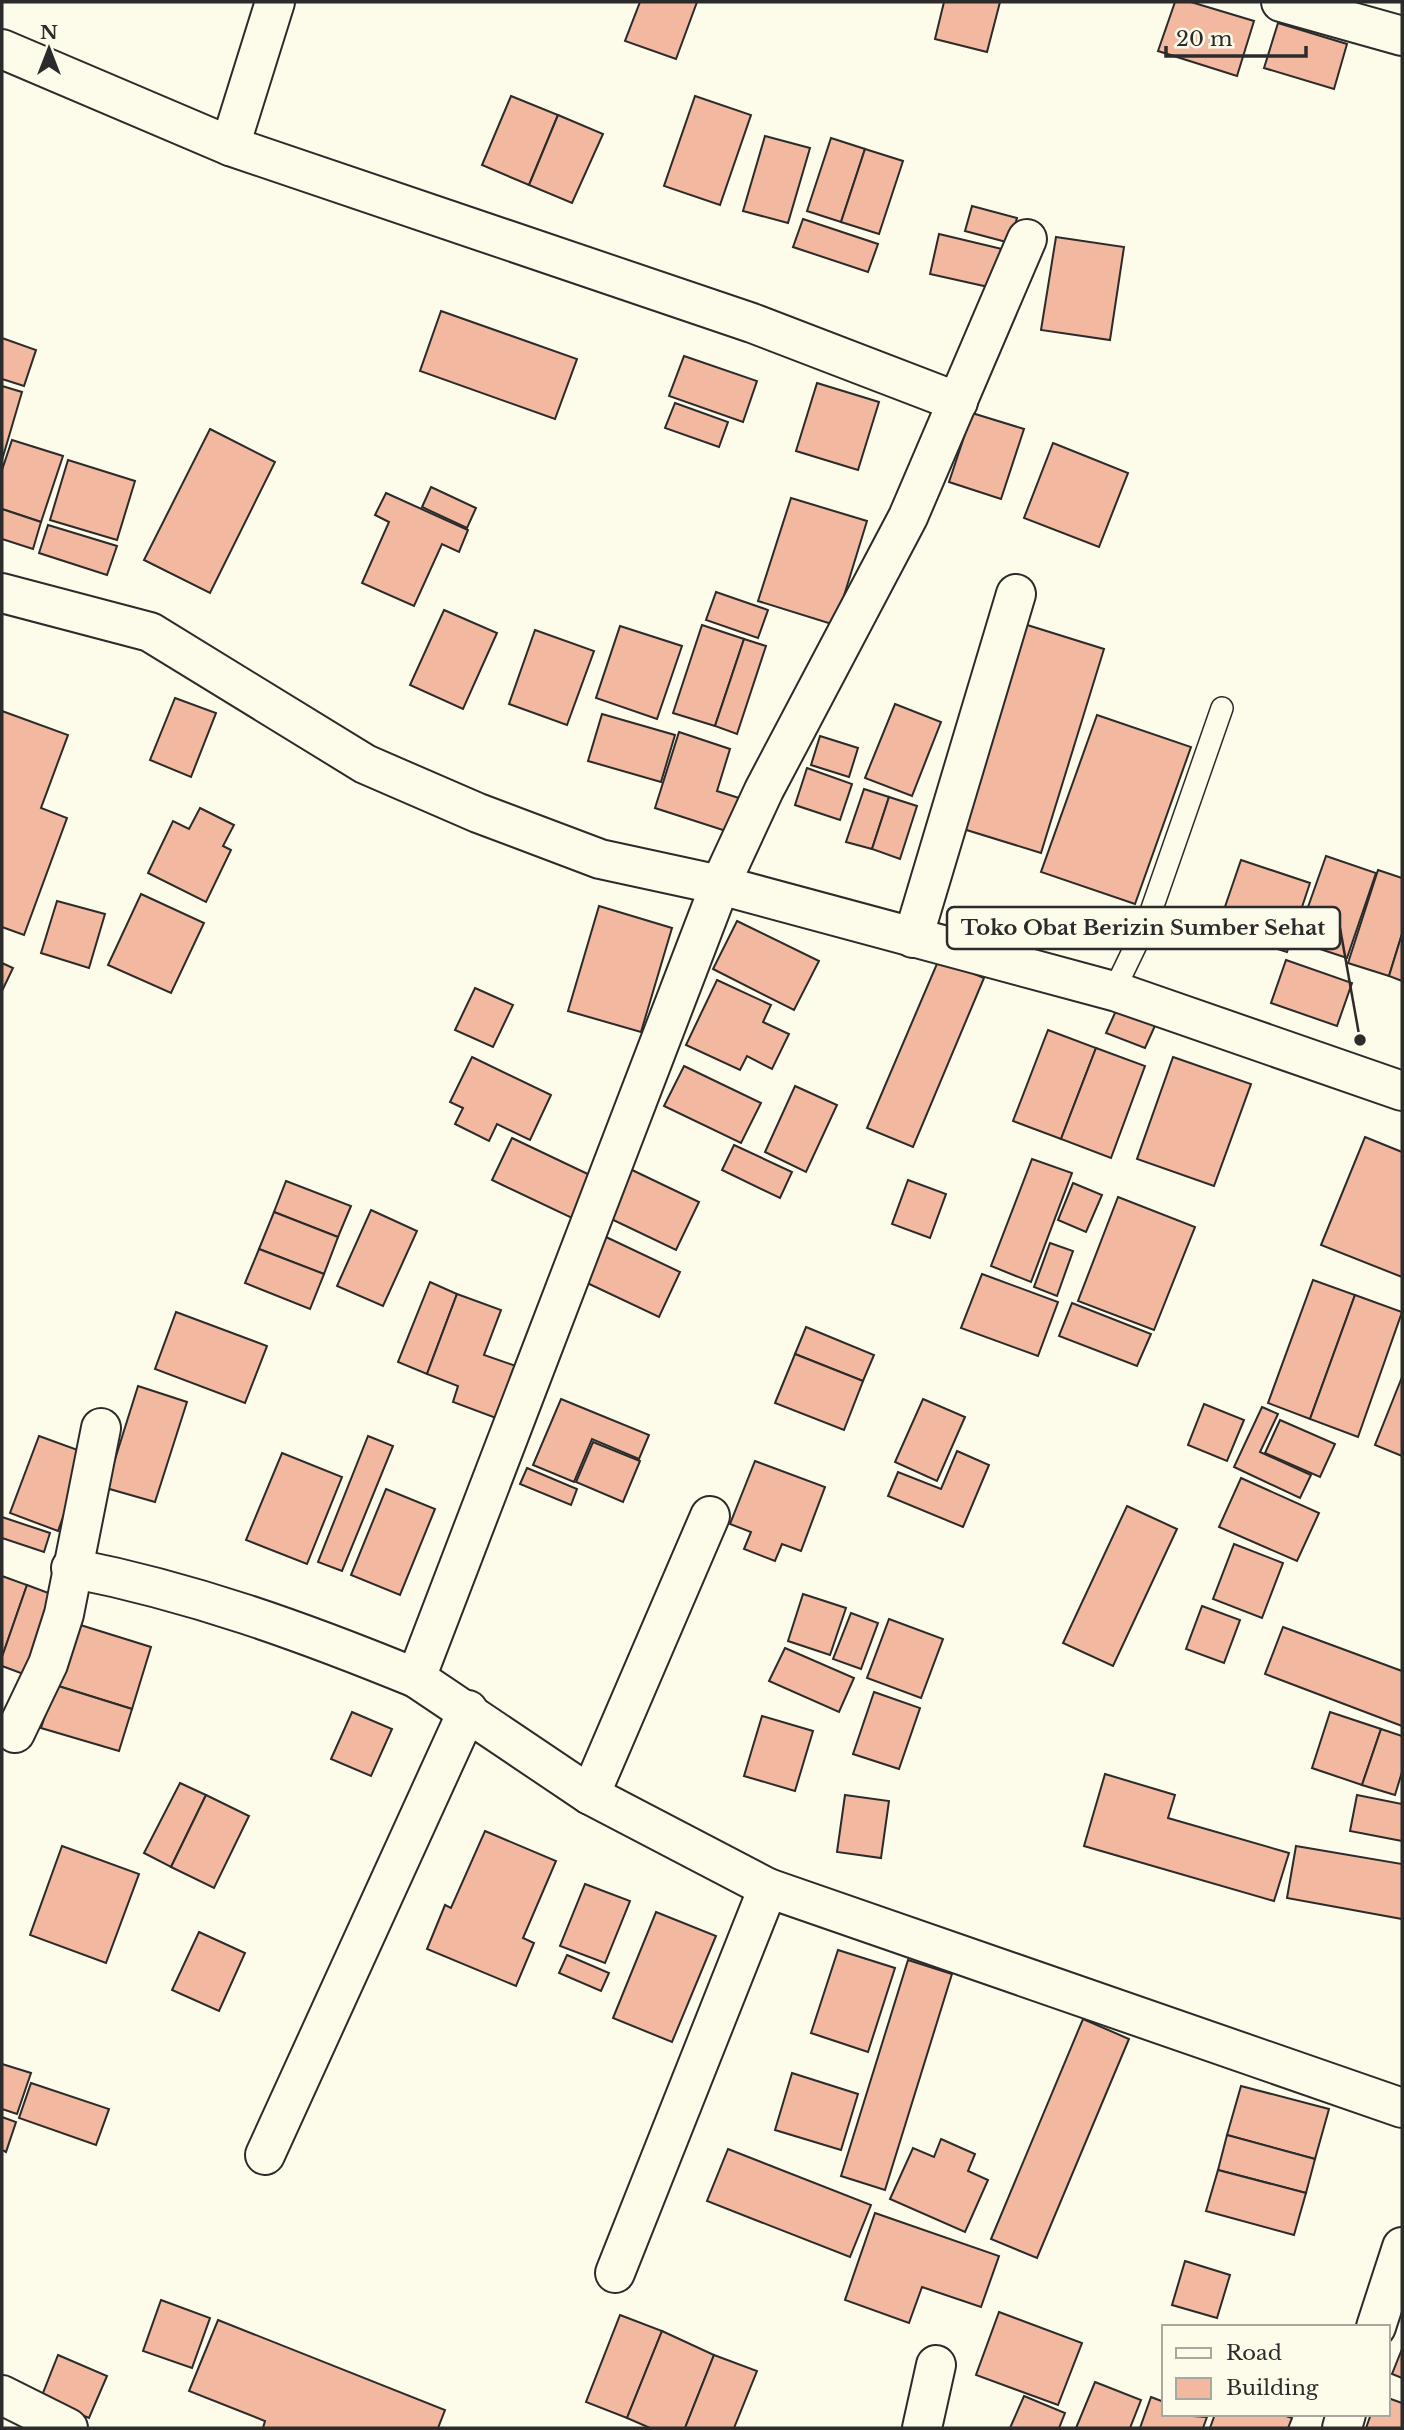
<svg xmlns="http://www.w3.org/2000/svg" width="1404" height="2430" font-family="'Libre Baskerville',serif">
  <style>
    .building { fill: #f2b8a0; stroke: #2b2b2b; stroke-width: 2 }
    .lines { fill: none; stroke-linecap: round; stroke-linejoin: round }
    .service-casing { stroke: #2b2b2b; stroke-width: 24 }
    .minor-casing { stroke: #2b2b2b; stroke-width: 42 }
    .service { stroke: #fdfbea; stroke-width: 21 }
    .minor { stroke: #fdfbea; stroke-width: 38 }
    .leader { fill: none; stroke: #2b2b2b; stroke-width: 2.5 }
    .callout-dot { fill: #2b2b2b; stroke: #fdfbea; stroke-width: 2.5 }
    .callout { fill: #fdfbea; stroke: #2b2b2b; stroke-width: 2.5 }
    .callout-label { font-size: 21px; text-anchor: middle; font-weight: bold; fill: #2b2b2b }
  </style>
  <rect width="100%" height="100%" fill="#fdfbea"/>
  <!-- building -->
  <g class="building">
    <path d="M640,2H697L676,59L625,41Z"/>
    <path d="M944,2H1000L987,52L935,39Z"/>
    <path d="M1175,2H1191L1254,21L1237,76L1158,51Z"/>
    <path d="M1278,23L1347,44L1334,89L1264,68Z"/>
    <path d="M511,96L558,115L529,185L482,165Z"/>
    <path d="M695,96L751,115L720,205L664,186Z"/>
    <path d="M558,115L603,134L572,203L529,185Z"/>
    <path d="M765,136L810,148L788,223L743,211Z"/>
    <path d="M831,138L865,149L841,222L807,211Z"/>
    <path d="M865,149L903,161L879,234L841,222Z"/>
    <path d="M972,206L1017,218L1010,243L965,231Z"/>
    <path d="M803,219L878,244L868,272L793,247Z"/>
    <path d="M939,234L1002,249L993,288L930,274Z"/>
    <path d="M1056,237L1124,247L1110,340L1041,330Z"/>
    <path d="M441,311L577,359L555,419L420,371Z"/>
    <path d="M2,338L36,350L24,386L2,379Z"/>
    <path d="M684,356L757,381L743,422L669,396Z"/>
    <path d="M817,383L879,402L858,470L796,451Z"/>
    <path d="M2,386L22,392L2,460Z"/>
    <path d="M675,403L728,422L719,447L665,428Z"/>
    <path d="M972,413L1024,429L1001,499L949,482Z"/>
    <path d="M210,429L275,462L210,593L144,560Z"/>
    <path d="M12,440L63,456L41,522L2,509V470Z"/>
    <path d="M1053,443L1128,473L1099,547L1024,518Z"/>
    <path d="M68,460L135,481L117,540L50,520Z"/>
    <path d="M431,487L476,508L467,528L422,507Z"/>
    <path d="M386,493L468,530L459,552L442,544L414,606L362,583L389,522L375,515Z"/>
    <path d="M791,498L867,521L835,625L758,601Z"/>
    <path d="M2,509L41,522L33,549L2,539Z"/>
    <path d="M48,525L117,546L107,575L39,553Z"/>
    <path d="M716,592L768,610L758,638L706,620Z"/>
    <path d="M444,610L497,633L463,709L410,685Z"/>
    <path d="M1024,624L1104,649L1041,853L960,828Z"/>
    <path d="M702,625L744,639L715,726L673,713Z"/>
    <path d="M620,626L682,646L657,719L596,698Z"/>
    <path d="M535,630L594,651L567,725L509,704Z"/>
    <path d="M744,639L766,646L737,734L715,726Z"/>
    <path d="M175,698L216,713L191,777L150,760Z"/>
    <path d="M895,704L941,722L912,796L865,778Z"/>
    <path d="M2,711L68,735L41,808L67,818L24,935L2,927Z"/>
    <path d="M602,714L675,735L661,782L588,761Z"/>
    <path d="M1097,715L1191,747L1135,904L1041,872Z"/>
    <path d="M679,732L730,749L717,791L739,798L729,832L655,808Z"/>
    <path d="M820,736L858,748L849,777L811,765Z"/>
    <path d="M807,768L852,784L840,820L795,805Z"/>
    <path d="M864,789L889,797L872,849L846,842Z"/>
    <path d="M889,797L917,806L900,859L872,849Z"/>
    <path d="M200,808L234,825L223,846L231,850L206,902L148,873L173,821L189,829Z"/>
    <path d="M1326,856L1376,873L1347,958L1296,941Z"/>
    <path d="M1241,860L1310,883L1287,952L1217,930Z"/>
    <path d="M1378,870L1402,878V934L1389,976L1348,963Z"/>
    <path d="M141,894L204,923L171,993L108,965Z"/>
    <path d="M57,901L105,914L89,968L41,953Z"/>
    <path d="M599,906L672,928L641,1032L568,1011Z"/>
    <path d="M737,921L819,961L794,1010L713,969Z"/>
    <path d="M1402,934V981L1389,976Z"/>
    <path d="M939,959L984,978L913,1147L867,1128Z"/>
    <path d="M1286,960L1352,983L1337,1026L1271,1003Z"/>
    <path d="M2,963L13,968L2,991Z"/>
    <path d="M717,980L771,1005L763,1022L789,1034L772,1069L747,1056L740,1070L686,1045Z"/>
    <path d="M475,988L513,1005L493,1047L455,1030Z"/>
    <path d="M1119,1004L1158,1019L1145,1048L1106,1033Z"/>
    <path d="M1048,1030L1096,1048L1061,1139L1013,1121Z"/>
    <path d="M1096,1048L1145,1066L1111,1158L1061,1139Z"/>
    <path d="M472,1057L551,1095L530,1140L497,1124L489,1141L455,1124L463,1108L450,1102Z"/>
    <path d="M1173,1057L1251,1084L1214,1186L1137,1159Z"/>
    <path d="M684,1066L761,1103L741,1143L664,1106Z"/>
    <path d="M795,1086L837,1105L806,1172L765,1152Z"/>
    <path d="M1365,1137L1402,1152V1277L1321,1245Z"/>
    <path d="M512,1138L592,1176L572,1218L492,1180Z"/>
    <path d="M734,1145L792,1172L780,1198L722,1170Z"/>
    <path d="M1032,1159L1072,1173L1031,1282L991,1266Z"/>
    <path d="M630,1169L699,1202L676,1250L607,1217Z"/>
    <path d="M908,1180L946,1194L930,1238L892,1224Z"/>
    <path d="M286,1181L351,1206L338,1237L274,1212Z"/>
    <path d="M1073,1183L1102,1195L1086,1232L1058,1220Z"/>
    <path d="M1118,1197L1195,1227L1154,1330L1078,1301Z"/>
    <path d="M371,1210L417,1231L383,1306L337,1286Z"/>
    <path d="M274,1212L338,1237L324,1274L259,1249Z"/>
    <path d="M606,1237L680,1272L659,1317L585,1282Z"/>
    <path d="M1050,1243L1073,1251L1057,1296L1034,1287Z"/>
    <path d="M259,1249L324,1274L310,1309L245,1283Z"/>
    <path d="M982,1274L1058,1302L1038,1356L961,1328Z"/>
    <path d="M1313,1280L1355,1295L1310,1419L1268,1403Z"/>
    <path d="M430,1282L457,1294L427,1374L398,1362Z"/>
    <path d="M457,1294L501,1310L484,1355L516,1366L496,1418L453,1402L458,1386L427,1374Z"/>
    <path d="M1355,1295L1402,1312L1358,1437L1310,1419Z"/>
    <path d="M1072,1303L1151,1334L1137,1366L1059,1336Z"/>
    <path d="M176,1312L267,1346L245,1403L155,1369Z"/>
    <path d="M806,1327L874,1355L863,1381L795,1354Z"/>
    <path d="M795,1354L863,1381L844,1430L775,1403Z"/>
    <path d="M1402,1377V1456L1375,1445Z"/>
    <path d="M138,1386L187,1402L155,1502L106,1488Z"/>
    <path d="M561,1399L649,1435L639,1459L592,1439L574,1482L533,1465Z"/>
    <path d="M923,1399L965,1417L937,1481L895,1462Z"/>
    <path d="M1204,1404L1244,1420L1227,1461L1188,1445Z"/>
    <path d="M1262,1407L1278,1414L1260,1452L1311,1475L1300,1498L1234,1467Z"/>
    <path d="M1280,1420L1335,1444L1320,1477L1265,1453Z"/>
    <path d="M39,1436L86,1453L58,1531L10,1513Z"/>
    <path d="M368,1436L393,1446L342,1571L318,1562Z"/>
    <path d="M593,1442L640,1461L623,1502L576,1482Z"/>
    <path d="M957,1451L989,1465L963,1527L888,1496L898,1472L941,1489Z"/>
    <path d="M282,1453L342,1477L307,1564L246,1540Z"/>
    <path d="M755,1461L825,1487L801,1551L782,1544L775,1561L744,1549L751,1532L730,1524Z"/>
    <path d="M527,1468L577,1489L571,1505L520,1484Z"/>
    <path d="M1241,1478L1319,1513L1297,1561L1219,1527Z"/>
    <path d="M386,1489L435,1509L400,1595L351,1575Z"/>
    <path d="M1127,1506L1177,1529L1113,1666L1063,1643Z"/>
    <path d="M2,1517L50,1533L44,1552L2,1538Z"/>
    <path d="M1234,1544L1283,1563L1262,1618L1213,1599Z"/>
    <path d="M2,1576L27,1585L2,1657Z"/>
    <path d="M27,1585L62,1598L34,1678L2,1666V1657Z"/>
    <path d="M803,1594L846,1608L830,1655L788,1641Z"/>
    <path d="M1202,1606L1240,1620L1224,1663L1186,1649Z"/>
    <path d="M851,1613L878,1623L861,1669L833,1659Z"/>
    <path d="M889,1619L943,1639L921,1698L867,1678Z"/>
    <path d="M74,1623L151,1647L132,1709L55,1685Z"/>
    <path d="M1283,1627L1402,1671V1726L1265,1674Z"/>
    <path d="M785,1648L854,1678L839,1712L769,1681Z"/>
    <path d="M55,1685L132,1709L119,1751L41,1728Z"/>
    <path d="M874,1692L920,1708L899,1769L853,1754Z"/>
    <path d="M352,1712L392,1729L371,1776L331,1759Z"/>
    <path d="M1330,1712L1381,1729L1362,1785L1312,1768Z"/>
    <path d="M762,1716L813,1731L795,1791L744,1776Z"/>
    <path d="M1381,1729L1402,1736V1772L1395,1795L1362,1785Z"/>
    <path d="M1105,1774L1175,1795L1168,1818L1289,1853L1274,1901L1084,1846Z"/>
    <path d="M180,1783L206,1795L171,1867L144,1853Z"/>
    <path d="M206,1795L249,1816L214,1888L171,1867Z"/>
    <path d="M845,1795L889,1801L881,1858L837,1852Z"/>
    <path d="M1357,1795L1402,1804V1841L1350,1831Z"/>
    <path d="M485,1831L556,1861L523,1938L534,1943L516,1986L427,1949L445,1905L451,1908Z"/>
    <path d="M62,1846L139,1874L106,1963L30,1935Z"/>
    <path d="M1296,1846L1402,1864V1919L1287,1898Z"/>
    <path d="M585,1884L630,1901L605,1963L560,1946Z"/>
    <path d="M656,1912L716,1936L672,2042L613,2018Z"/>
    <path d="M199,1932L245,1953L219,2011L172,1990Z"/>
    <path d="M838,1950L895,1968L868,2052L811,2033Z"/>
    <path d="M567,1955L609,1973L601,1991L559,1973Z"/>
    <path d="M908,1960L952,1974L885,2190L841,2176Z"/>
    <path d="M1083,2019L1129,2039L1037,2258L991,2239Z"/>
    <path d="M2,2064L31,2073L17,2114L2,2109Z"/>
    <path d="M792,2073L858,2094L841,2150L775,2130Z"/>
    <path d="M31,2083L109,2109L96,2145L19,2118Z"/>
    <path d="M1241,2086L1329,2109L1315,2159L1227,2135Z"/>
    <path d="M2,2117L16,2122L6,2152L2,2150Z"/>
    <path d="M1227,2135L1315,2159L1306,2193L1218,2170Z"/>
    <path d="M941,2139L975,2154L968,2171L988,2180L965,2232L890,2199L913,2148L934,2157Z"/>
    <path d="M728,2149L871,2205L850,2257L707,2201Z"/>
    <path d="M1218,2170L1306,2193L1294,2235L1206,2211Z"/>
    <path d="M875,2213L999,2256L981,2307L922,2287L909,2323L845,2300Z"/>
    <path d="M1185,2261L1230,2275L1217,2318L1172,2305Z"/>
    <path d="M161,2300L210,2318L192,2368L143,2351Z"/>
    <path d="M999,2312L1082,2343L1058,2405L976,2375Z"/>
    <path d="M620,2315L662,2331L627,2418L586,2402Z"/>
    <path d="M218,2320L445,2410L438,2428H263L265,2421L189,2391Z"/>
    <path d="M662,2331L714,2355L685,2428H650L627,2418Z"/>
    <path d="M1402,2349V2378L1392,2374Z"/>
    <path d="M58,2355L107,2376L89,2418L41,2398Z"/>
    <path d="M714,2355L757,2371L734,2428H685Z"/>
    <path d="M1095,2382L1141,2400L1130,2428H1076Z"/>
    <path d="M1024,2396L1065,2413L1059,2428H1010Z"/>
    <path d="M1151,2397L1164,2402V2414L1207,2417L1203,2428H1140Z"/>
    <path d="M1388,2398L1402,2403V2428H1366L1371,2414H1388Z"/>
    <path d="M1215,2414H1280L1292,2418L1288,2428H1210Z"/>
  </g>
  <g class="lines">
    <defs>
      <path id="service" d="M1117,992L1120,978L1148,920L1222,708"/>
      <g id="minor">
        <path d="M1281,2L1402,36"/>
        <path d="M2,49L230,146L752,323L958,402"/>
        <path d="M230,146L275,2"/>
        <path d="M1027,239L908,517L764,790L720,885L416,1678L590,1795L768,1888L1402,2108"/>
        <path d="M2,593L150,632L365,764L478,813L600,859L720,885L1117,992L1402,1091"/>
        <path d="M913,938L1016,594"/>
        <path d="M71,1568C193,1592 301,1631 416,1678"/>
        <path d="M15,1733L48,1664L64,1614L101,1428"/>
        <path d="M590,1795L710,1516"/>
        <path d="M265,2155L468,1710"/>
        <path d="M615,2273L768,1888"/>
        <path d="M1376,2327L1402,2247"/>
        <path d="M2,2395L68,2428"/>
        <path d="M922,2428L936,2365"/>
        <path d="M1342,2428L1346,2414"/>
      </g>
    </defs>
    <!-- service casing -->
    <use href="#service" class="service-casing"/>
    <!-- minor casing -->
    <use href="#minor" class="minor-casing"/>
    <!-- service -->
    <use href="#service" class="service"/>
    <!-- minor -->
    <use href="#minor" class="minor"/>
  </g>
  <!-- callouts -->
  <path class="leader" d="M1360 1040L1340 928"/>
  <circle class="callout-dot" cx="1360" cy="1040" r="7"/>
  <rect class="callout" x="947" y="907" width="393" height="42" rx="7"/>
  <g class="callout-label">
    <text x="1143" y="935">Toko Obat Berizin Sumber Sehat</text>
  </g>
  <!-- border -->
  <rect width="1404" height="2430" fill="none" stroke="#2b2b2b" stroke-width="7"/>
  <!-- legend -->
  <rect x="1162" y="2325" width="228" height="91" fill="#fdfbea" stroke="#a9a89e" stroke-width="2"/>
  <rect x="1176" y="2348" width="35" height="10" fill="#fdfbea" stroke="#a9a89e" stroke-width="2"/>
  <text x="1226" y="2360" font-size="21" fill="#2b2b2b">Road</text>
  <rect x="1176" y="2378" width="35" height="21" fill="#f2b8a0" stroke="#a9a89e" stroke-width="2"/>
  <text x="1226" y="2395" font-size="21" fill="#2b2b2b">Building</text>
  <!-- north arrow -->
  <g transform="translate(49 49)" stroke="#fdfbea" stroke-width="5" paint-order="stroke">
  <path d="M0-5L12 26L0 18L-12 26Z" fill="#2b2b2b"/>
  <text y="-10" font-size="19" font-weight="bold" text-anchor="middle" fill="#2b2b2b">N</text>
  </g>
  <!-- scale -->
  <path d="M1166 46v10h140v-10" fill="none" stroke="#2b2b2b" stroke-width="3.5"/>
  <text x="1176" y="46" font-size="21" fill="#2b2b2b" stroke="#fdfbea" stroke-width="5" paint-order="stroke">20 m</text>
</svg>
